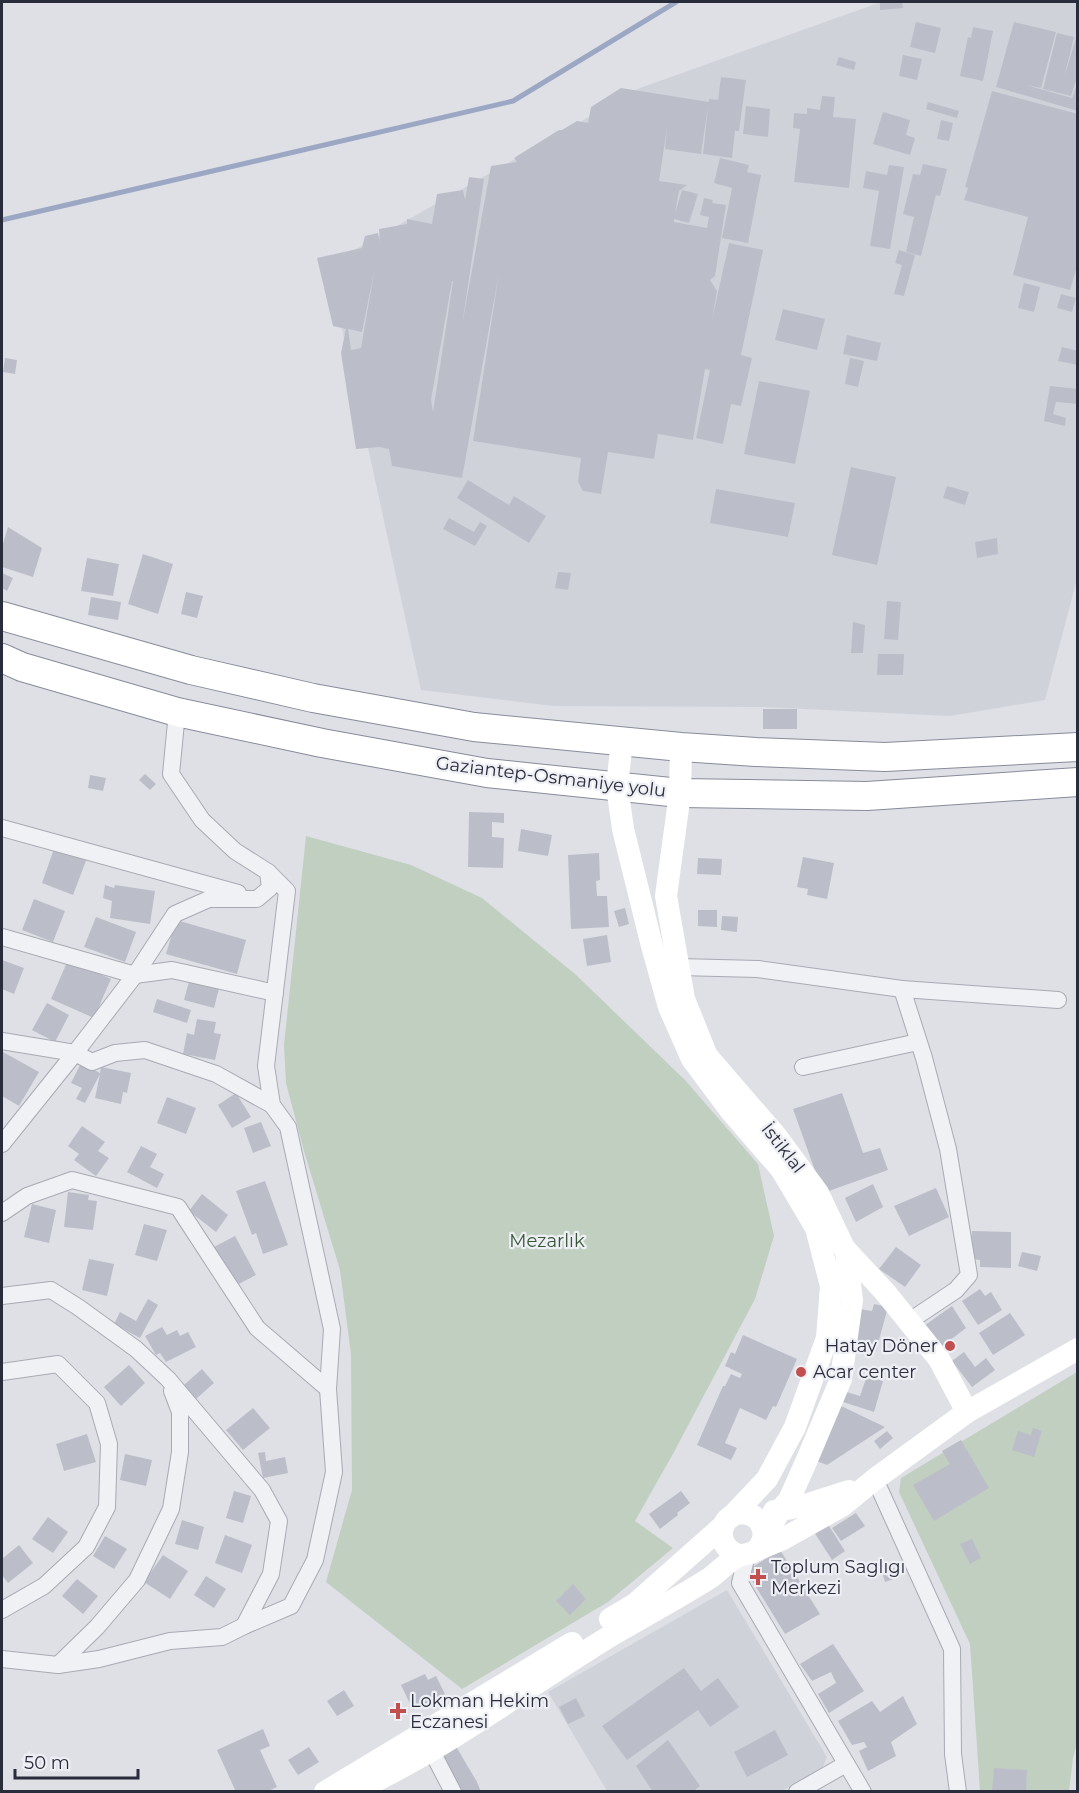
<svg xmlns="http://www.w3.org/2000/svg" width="1079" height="1793" font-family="Montserrat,sans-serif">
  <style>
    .built { fill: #d0d2da }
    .green { fill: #c1cfc0 }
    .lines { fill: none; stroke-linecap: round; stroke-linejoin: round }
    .stream { stroke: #9ca8c3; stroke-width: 5 }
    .building { fill: #bbbec8; fill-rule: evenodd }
    .street-casing { stroke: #a8aab3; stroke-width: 18 }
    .highway-casing { stroke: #878b9b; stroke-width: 30 }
    .street { stroke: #f0f1f5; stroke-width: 16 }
    .secondary { stroke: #fff; stroke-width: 22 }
    .highway { stroke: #fff; stroke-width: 28 }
    .poi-dot { fill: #c04f4e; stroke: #edeff4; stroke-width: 2 }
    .labels { text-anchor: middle; stroke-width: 4.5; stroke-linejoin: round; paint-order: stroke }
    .street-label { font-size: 18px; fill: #292c3b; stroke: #edeff4 }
    .park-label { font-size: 18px; fill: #385537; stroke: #edeff4 }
    .poi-label { font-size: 18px; fill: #292c3b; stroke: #edeff4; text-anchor: start }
  </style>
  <rect width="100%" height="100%" fill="#dee0e6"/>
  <!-- built -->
  <g class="built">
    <path d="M881,2H1077V579L1045,700L950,716L763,707L553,706L421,690L328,265L640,88Z"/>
    <path d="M727,1590L827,1757L822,1769L782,1791H607L548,1692Z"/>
  </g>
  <!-- green -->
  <g class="green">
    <path d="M306,836L411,865L482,898L575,974L685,1080L758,1164L774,1236L755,1299L674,1452L635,1521L673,1548L608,1602L462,1689L326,1582L352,1490L351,1354L340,1270L304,1151L286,1083L284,1045Z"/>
    <path d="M1077,1372L1078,1740L1073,1758L1069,1791H980L970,1644L899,1492L901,1478Z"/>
  </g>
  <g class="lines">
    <!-- stream -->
    <path class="stream" d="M2,220L513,101L676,2"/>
  </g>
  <!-- building -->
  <g class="building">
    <path d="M902,2L903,8L880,10V3Z"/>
    <path d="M916,22L941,28L935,53L910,47Z"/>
    <path d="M1014,22L1056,32L1041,88L1026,85L1072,98L1078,82V111L996,87Z"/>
    <path d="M973,27L993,31L983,81L960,76L968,37L971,38Z"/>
    <path d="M1057,33L1074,37L1064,78L1076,38L1078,39V74L1071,96L1043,89Z"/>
    <path d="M903,55L922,59L917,80L899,76Z"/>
    <path d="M839,57L856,62L854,70L836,65Z"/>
    <path d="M721,77L746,80L739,131H735L732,158L703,154L708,107L701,154L665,149L667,128L659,181L687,185L679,191L675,213L682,190L698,194L689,223L674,219V222L707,228L709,217L700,215L704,198L713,200L712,203L726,205L715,276L710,280L717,291L712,320L729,243L763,250L741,355L752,358L741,406L731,404L723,444L696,438L710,370L705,369L693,440L658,434L654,459L608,452L601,494L583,491L578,482L581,458L473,441L499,273L462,478L392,466L389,449L379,447L356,449L341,353L346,329L333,326L317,258L362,248L365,236L378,233L380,243L379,229L407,224V219L432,224L437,194L463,190L465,200L469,177L484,179L462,325L491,166L517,162L514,158L559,130H562L577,121L588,123L591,107L621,88L709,102V99L718,100ZM375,267L361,348L351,350L348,329L362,332ZM452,281H453L433,412L431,400Z"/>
    <path d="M992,91L1078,114V263L1070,290L1013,275L1028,217L964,200L968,188L965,187Z"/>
    <path d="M822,96L835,97L833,117L856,119L849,188L794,182L800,129L793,128L794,113L807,114V108L820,110Z"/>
    <path d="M928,102L959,111L957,118L926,109Z"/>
    <path d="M746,106L770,109L768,137L743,134Z"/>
    <path d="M883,112L910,120L906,135L915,138L910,155L873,144Z"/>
    <path d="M941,120L953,123L949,141L937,139Z"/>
    <path d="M720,158L749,165L747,172L761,175L748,243L722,238L732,188L714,183Z"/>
    <path d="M923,164L947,169L940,196L936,195L921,256L906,252L914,217L903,214L913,174L920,175Z"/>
    <path d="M889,165L904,167L890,249L870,246L879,191L863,188L866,171L887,175Z"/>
    <path d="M899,250L915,255L904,296L894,294L902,265L895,263Z"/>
    <path d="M1024,283L1040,287L1034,312L1018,308Z"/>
    <path d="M1061,294L1076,298L1072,312L1057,308Z"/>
    <path d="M783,309L825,319L817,350L775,340Z"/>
    <path d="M847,335L881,343L877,361L843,354Z"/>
    <path d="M1062,347L1078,351V365L1058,361Z"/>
    <path d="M5,358L17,360L15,374L3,372Z"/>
    <path d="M850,358L864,361L858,387L845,384Z"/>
    <path d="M759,381L810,391L795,464L744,454Z"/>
    <path d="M1050,386L1078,389V404L1056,402L1053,414L1066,418L1065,426L1044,421Z"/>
    <path d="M851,467L896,477L877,565L832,555Z"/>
    <path d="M468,480L509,505L514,496L546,516L529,543L457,498Z"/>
    <path d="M947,486L969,492L965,505L943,498Z"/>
    <path d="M716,489L795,503L788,537L710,523Z"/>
    <path d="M449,518L474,532L480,522L487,526L475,546L443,529Z"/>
    <path d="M8,527L42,548L33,577L2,567V547Z"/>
    <path d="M997,538L998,554L977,558L975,542Z"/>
    <path d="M143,554L173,564L158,614L128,604Z"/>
    <path d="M87,558L119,564L113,596L81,591Z"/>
    <path d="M558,572L571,573L568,590L555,588Z"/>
    <path d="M2,573L13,578L7,591L2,588Z"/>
    <path d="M186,592L203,596L197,618L181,614Z"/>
    <path d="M91,597L121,602L118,620L88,615Z"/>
    <path d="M887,601L901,602L898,640L884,639Z"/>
    <path d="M853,622L865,625L863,653H851Z"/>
    <path d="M878,654H904L903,675H877Z"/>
    <rect x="763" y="709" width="34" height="20"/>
    <path d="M145,774L156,784L150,790L139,780Z"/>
    <path d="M90,775L106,778L103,791L88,788Z"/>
    <path d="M469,812L504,813V823L492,822V837L504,838L503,868L468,867Z"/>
    <path d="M521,829L552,835L548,856L518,851Z"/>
    <path d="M55,846L87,858L73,895L42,883Z"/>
    <path d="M599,853L600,880L596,881L597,896H607L609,927L571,929L568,855Z"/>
    <path d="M803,857L834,863L827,899L807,895L808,889L797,887Z"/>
    <path d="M698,858L722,859L721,875L697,874Z"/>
    <path d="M105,885L114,888L115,885L155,891L150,924L110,918L112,901L103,898Z"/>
    <path d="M34,899L65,911L53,942L22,930Z"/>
    <path d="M625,908L629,924L619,927L614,911Z"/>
    <path d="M698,910H717V927L698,926Z"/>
    <path d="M722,916L738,917L737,932L721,930Z"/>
    <path d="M96,917L136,932L125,962L84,947Z"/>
    <path d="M176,920L246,940L237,974L166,954Z"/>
    <path d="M607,935L611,962L587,966L583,939Z"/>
    <path d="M2,960L24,968L14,994L2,989Z"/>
    <path d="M68,960L111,979L94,1018L51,999Z"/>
    <path d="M190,978L220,985L214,1008L184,1000Z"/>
    <path d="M157,999L191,1010L187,1023L153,1012Z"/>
    <path d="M47,1003L69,1015L55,1042L32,1030Z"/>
    <path d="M197,1019L216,1022L214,1033L221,1034L215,1060L183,1054L187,1033L194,1035Z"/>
    <path d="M3,1052L39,1072L19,1106L2,1096Z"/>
    <path d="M81,1063L100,1073L101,1067L131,1073L127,1093L123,1092L121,1104L95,1098L100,1074L85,1103L76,1099L82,1088L71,1083Z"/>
    <path d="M236,1093L251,1117L232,1128L218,1105Z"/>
    <path d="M842,1093L863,1153L880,1148L888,1170L823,1193L793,1109Z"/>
    <path d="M167,1097L196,1108L186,1134L157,1123Z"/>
    <path d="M261,1122L271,1146L253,1153L244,1128Z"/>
    <path d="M82,1126L105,1142L98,1151L109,1158L96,1176L74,1160L79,1154L68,1146Z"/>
    <path d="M141,1146L157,1154L150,1167L164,1174L157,1188L127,1172Z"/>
    <path d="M265,1181L288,1245L263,1254L256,1233L252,1235L236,1191Z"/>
    <path d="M873,1184L883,1207L856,1222L845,1198Z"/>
    <path d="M936,1188L949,1217L909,1236L894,1206Z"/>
    <path d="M68,1192L89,1195L88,1200L97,1201L93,1230L64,1227Z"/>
    <path d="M202,1194L228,1215L216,1232L189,1211Z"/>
    <path d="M32,1204L56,1210L49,1243L24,1237Z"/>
    <path d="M144,1224L167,1230L157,1261L135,1255Z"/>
    <path d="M972,1231L1011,1232V1268L980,1267V1260L971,1259Z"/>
    <path d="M235,1236L256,1275L235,1286L214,1247Z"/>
    <path d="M896,1247L921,1265L905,1287L879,1269Z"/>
    <path d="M1022,1252L1041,1256L1037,1271L1018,1266Z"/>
    <path d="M89,1259L114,1264L107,1296L82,1290Z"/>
    <path d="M980,1289L985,1296L991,1292L1002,1310L978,1325L962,1301Z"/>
    <path d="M148,1299L158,1305L140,1338L114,1324L120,1312L136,1321Z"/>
    <path d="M874,1304L888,1307L876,1351L851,1344L860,1309L872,1311Z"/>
    <path d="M952,1306L966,1328L941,1347L924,1326Z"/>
    <path d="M1010,1313L1025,1335L993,1355L979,1333Z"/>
    <path d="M162,1327L167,1335L177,1330L180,1336L188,1332L196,1347L166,1362L160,1353L156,1355L145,1336Z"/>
    <path d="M743,1335L797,1359L776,1407L773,1406L766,1420L740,1408L725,1443L737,1448L731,1460L697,1445L723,1386H725L731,1374L740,1378L742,1374L725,1366L731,1352L735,1354Z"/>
    <path d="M964,1352L975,1367L986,1358L995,1370L972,1387L952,1361Z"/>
    <path d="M129,1365L145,1383L121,1406L104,1387Z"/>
    <path d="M202,1369L214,1383L196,1399L184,1385Z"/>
    <path d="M867,1376L883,1381L874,1412L840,1401L843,1391L860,1396Z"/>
    <path d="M839,1405L885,1427L827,1465L814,1460Z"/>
    <path d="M253,1408L270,1428L243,1450L226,1430Z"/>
    <path d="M1033,1428L1042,1431L1034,1457L1012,1450L1018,1431L1031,1435Z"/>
    <path d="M887,1431L893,1438L880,1449L874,1441Z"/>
    <path d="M87,1434L96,1462L64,1471L56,1444Z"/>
    <path d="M961,1440L989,1488L934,1521L913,1485L950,1464L942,1451Z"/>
    <path d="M265,1452L266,1461L285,1457L288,1473L263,1478L258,1453Z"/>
    <path d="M125,1454L152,1460L146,1486L120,1480Z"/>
    <path d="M234,1491L251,1496L243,1523L226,1518Z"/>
    <path d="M681,1491L690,1503L677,1513L678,1515L660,1529L649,1514Z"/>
    <path d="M856,1513L865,1526L841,1541L832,1528Z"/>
    <path d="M48,1517L68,1532L53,1553L32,1539Z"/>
    <path d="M182,1520L204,1527L198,1550L175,1544Z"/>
    <path d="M827,1523L845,1551L832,1560L814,1532Z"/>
    <path d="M225,1535L252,1545L242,1573L215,1563Z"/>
    <path d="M105,1536L127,1549L114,1569L93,1556Z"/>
    <path d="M972,1539L981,1558L970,1564L960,1544Z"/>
    <path d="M19,1545L33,1563L8,1583L2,1575V1559Z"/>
    <path d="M780,1550L820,1614L785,1634L746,1571Z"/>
    <path d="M163,1555L188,1571L170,1599L144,1582Z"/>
    <path d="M894,1568L897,1578L885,1582L882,1572Z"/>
    <path d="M206,1576L226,1589L214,1608L194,1595Z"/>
    <path d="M77,1579L98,1596L83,1614L62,1596Z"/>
    <path d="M573,1584L586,1599L570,1615L556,1601Z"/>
    <path d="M833,1644L864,1691L829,1713L818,1694L836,1683L831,1672L812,1681L800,1664Z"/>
    <path d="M684,1668L701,1691L718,1678L739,1707L710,1727L698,1710L627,1760L602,1726Z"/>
    <path d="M425,1674L428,1680L436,1676L445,1694L413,1710L401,1685Z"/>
    <path d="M344,1690L354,1706L337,1716L327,1701Z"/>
    <path d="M903,1696L917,1724L891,1742L896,1756L868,1771L859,1751L867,1747L864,1742L852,1745L838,1721L872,1701L880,1712Z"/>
    <path d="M576,1698L585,1716L568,1724L559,1707Z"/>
    <path d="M263,1729L270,1746L260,1750L277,1787L266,1792H236L217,1750Z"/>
    <path d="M775,1730L788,1755L747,1777L734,1752Z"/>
    <path d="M668,1740L700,1786L692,1792H653L636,1766Z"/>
    <path d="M454,1743L477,1782L481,1792H461L439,1752Z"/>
    <path d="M309,1747L319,1762L298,1775L288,1760Z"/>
    <path d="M994,1768L1027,1770L1026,1792H992Z"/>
  </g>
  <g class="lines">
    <defs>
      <g id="street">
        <path d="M2,828L238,893"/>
        <path d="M2,937L135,975L172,970L275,993"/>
        <path d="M679,967L758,969L902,989L924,1058L948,1149L969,1275L956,1290L908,1322"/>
        <path d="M902,989L1058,1000"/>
        <path d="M2,1041L75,1053L135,975L175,914L209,899H257L270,888L268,872L235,851L202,820L171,774L177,712"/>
        <path d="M803,1067L918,1042"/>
        <path d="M2,1144L75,1053L92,1062L115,1053L145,1050L216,1074L272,1105"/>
        <path d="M2,1213L27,1196L72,1180L178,1207L257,1328L328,1389"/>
        <path d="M2,1296L51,1290L78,1307L136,1349L168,1379L262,1490L279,1521L271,1574L244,1626"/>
        <path d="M2,1372L58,1364L97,1403L109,1444L107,1507L86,1547L44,1586L2,1610"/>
        <path d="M875,1479L952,1649L953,1754L958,1792"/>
        <path d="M747,1555L740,1583L863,1792"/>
        <path d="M2,1659L58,1665L99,1659L170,1641L222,1637L244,1626L291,1606L315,1560L334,1472L328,1389L332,1329L288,1127L272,1105L266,1066L287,891L268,872"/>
        <path d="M58,1665L97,1627L137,1580L171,1509L180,1452V1412L172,1391"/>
        <path d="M427,1742L453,1792"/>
        <path d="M797,1792L846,1764"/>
      </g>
      <g id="highway">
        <path d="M2,616L191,670L313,698L474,727L681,747L756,752L885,757L1078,747"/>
        <path d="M2,658L22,667L177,712L322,743L487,773L680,793L867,796L1078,782"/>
      </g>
    </defs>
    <!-- street casing -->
    <use href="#street" class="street-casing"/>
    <!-- highway casing -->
    <use href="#highway" class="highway-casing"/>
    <!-- street -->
    <use href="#street" class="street"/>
    <!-- secondary -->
    <g class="secondary">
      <path d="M622,741L617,786L623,829L651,942L669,1007L692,1059L730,1110L781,1169L816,1228L831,1286L827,1338L795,1427L767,1479L731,1517"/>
      <path d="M681,747L680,793L666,896L684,999L707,1056L777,1137L818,1193L846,1252L852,1300L841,1379L806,1462L789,1500L780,1510L761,1545"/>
      <path d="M844,1248L885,1292L939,1359L967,1412"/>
      <path d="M774,1511L799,1507L849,1491"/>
      <path d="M757,1550L783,1539L842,1506L875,1479L967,1412L1078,1349"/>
      <path d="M610,1619L635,1604L724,1525"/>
      <path d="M325,1792L572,1643"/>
      <path d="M356,1792C381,1778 407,1765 432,1750C493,1714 551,1672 612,1635C645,1616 678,1598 710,1578C718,1572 731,1559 739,1556C747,1553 753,1555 759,1547C768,1536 763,1518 748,1514C721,1507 710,1546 739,1555"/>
    </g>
    <!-- highway -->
    <use href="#highway" class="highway"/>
  </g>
  <!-- markers -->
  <g class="poi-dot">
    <circle cx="950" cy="1346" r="6"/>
    <circle cx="801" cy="1372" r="6"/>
    <path d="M755 1568h6v6h6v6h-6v6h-6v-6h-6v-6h6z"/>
    <path d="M395 1702h6v6h6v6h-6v6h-6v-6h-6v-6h6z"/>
  </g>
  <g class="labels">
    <!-- street labels -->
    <g class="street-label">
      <text transform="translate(551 777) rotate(7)" y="6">Gaziantep-Osmaniye yolu</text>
      <text transform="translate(783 1148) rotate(52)" y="6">İstiklal</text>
    </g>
    <!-- park labels -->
    <g class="park-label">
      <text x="547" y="1247">Mezarlık</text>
    </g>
    <!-- poi labels -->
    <g class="poi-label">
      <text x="938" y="1352" text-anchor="end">Hatay Döner</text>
      <text x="813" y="1378">Acar center</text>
      <text x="771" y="1573">Toplum Saglıgı<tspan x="771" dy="21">Merkezi</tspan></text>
      <text x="410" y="1707">Lokman Hekim<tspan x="410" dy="21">Eczanesi</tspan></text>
    </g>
  </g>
  <!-- border -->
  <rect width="1079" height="1793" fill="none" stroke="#292c3b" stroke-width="6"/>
  <!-- scale -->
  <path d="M15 1769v9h123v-9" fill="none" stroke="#292c3b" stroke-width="3"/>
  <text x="24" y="1769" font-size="18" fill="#292c3b" stroke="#edeff4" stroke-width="4.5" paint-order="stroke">50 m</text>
</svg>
